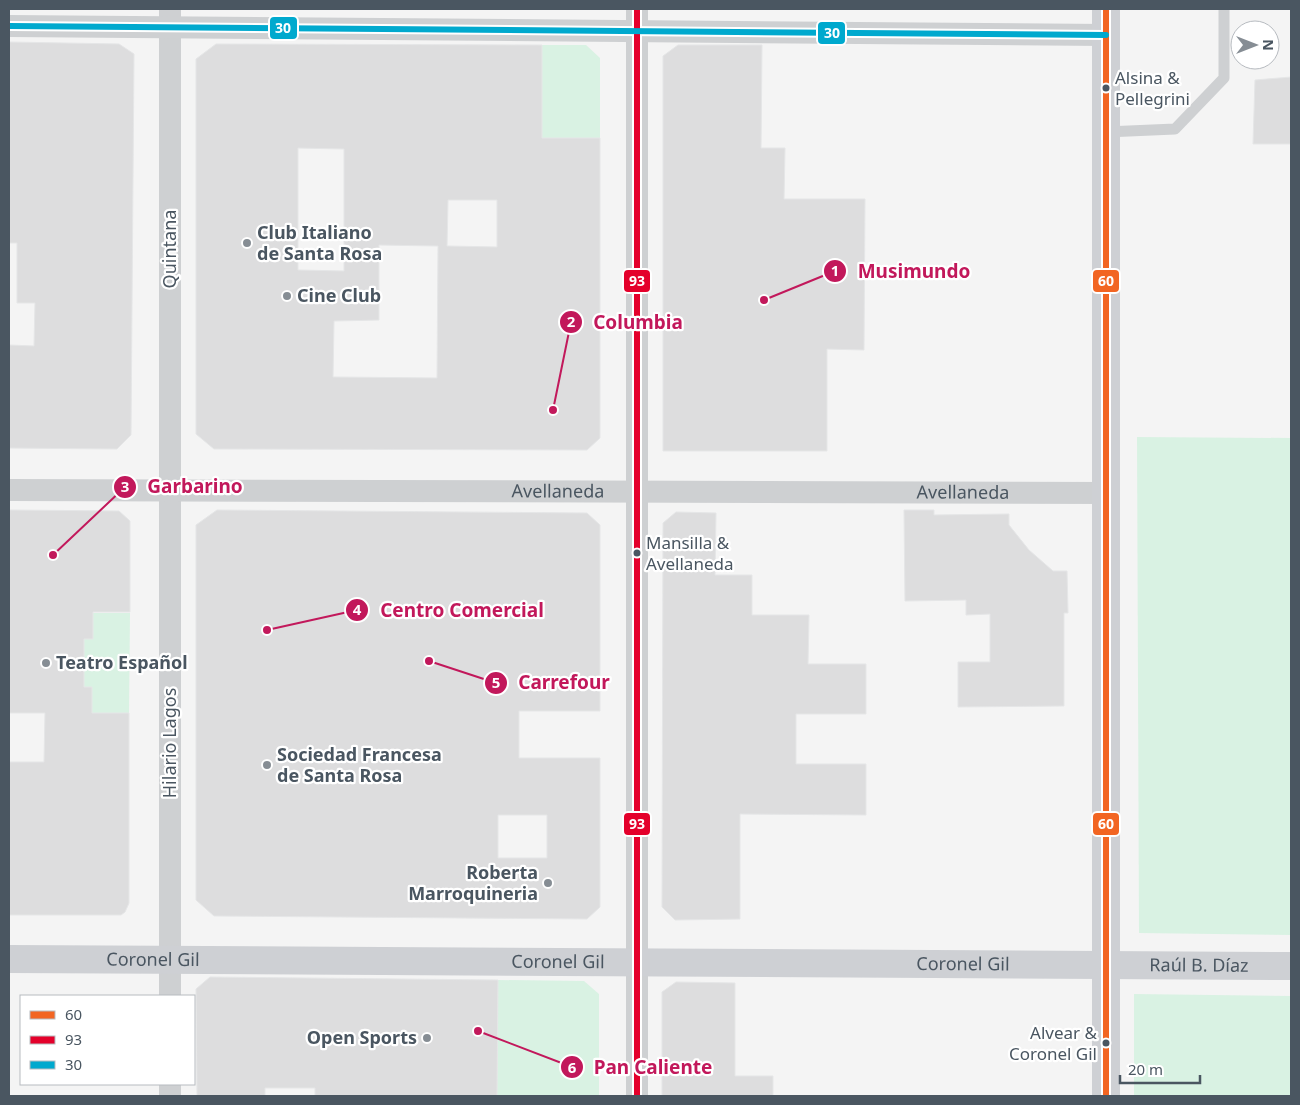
<svg xmlns="http://www.w3.org/2000/svg" width="1300" height="1105" font-family="'Noto Sans',sans-serif">
  <style>
    .green { fill: #d9f2e3 }
    .building { fill: #ddddde; stroke: #e5e6e7; fill-rule: evenodd }
    .lines { fill: none; stroke-linecap: round; stroke-linejoin: round }
    .lane { stroke: #ced0d2; stroke-width: 11 }
    .street { stroke: #ced0d2; stroke-width: 22 }
    .secondary { stroke: #ced0d4; stroke-width: 28 }
    .bus-1-casing { stroke: #fff; stroke-width: 10 }
    .bus-2-casing { stroke: #fff; stroke-width: 10 }
    .bus-3-casing { stroke: #fff; stroke-width: 10 }
    .bus-1 { stroke: #f26522; stroke-width: 6 }
    .bus-2 { stroke: #e4002b; stroke-width: 6 }
    .bus-3 { stroke: #00a9ce; stroke-width: 6 }
    .bus-dot { fill: #4a5661; stroke: #fff; stroke-width: 2 }
    .poi-dot { fill: #868d94; stroke: #fff; stroke-width: 2 }
    .labels { text-anchor: middle; stroke-width: 4.5; stroke-linejoin: round; paint-order: stroke }
    .bus-label { font-size: 17px; fill: #4a5661; stroke: #fff; text-anchor: start }
    .poi-label { font-size: 18px; font-weight: bold; fill: #4a5661; stroke: #fff; text-anchor: start }
    .street-label { font-size: 18px; fill: #4a5661; stroke: #fff }
    .leader { fill: none; stroke: #c2185b; stroke-width: 2 }
    .callout-dot { fill: #c2185b; stroke: #fff; stroke-width: 2 }
    .mark-label { font-size: 15px; text-anchor: middle; font-weight: bold; fill: #fff }
    .callout-label { font-size: 19px; text-anchor: middle; font-weight: bold; fill: #c2185b; stroke: #fff; stroke-width: 4.5; stroke-linejoin: round; paint-order: stroke }
    .line-badge { stroke: #fff; stroke-width: 2 }
    .badge-label { font-size: 14px; text-anchor: middle; font-weight: bold; fill: #fff }
  </style>
  <rect width="100%" height="100%" fill="#f4f4f4"/>
  <!-- green -->
  <g class="green">
    <path d="M542,45H586L600,58V138H542Z"/>
    <path d="M1137,437L1291,438V935L1139,933Z"/>
    <path d="M93,613H130L129,713H92V687H84V639Z"/>
    <path d="M498,980L584,981L599,994V1096H497Z"/>
    <path d="M1134,994L1291,996V1096H1134Z"/>
  </g>
  <!-- building -->
  <g class="building">
    <path d="M9,42L119,44L134,54L131,435L117,449L9,448V345L34,346L35,303H17V243H9Z"/>
    <path d="M216,44L542,45V138H600V438L587,450L214,449L196,434V59ZM298,148L344,149V271L298,270ZM448,200H497V247L447,246ZM379,245L438,246L437,378L333,377L334,321L379,320Z"/>
    <path d="M678,45H762L761,148H785L784,199H865L864,350L827,349V451H663V56Z"/>
    <path d="M1291,77V144H1253L1255,80Z"/>
    <path d="M9,510L119,511L130,521V612H93V639H84V687H92V713H129V903L125,912L121,915H9V762H44L45,713H9Z"/>
    <path d="M217,510L587,513L600,525V711H519V758H600V907L587,919L214,916L196,900V525ZM498,815H547V858H498Z"/>
    <path d="M904,510H934V515L1009,514V525L1029,550L1053,571H1067L1068,613H1064V706L958,707V662H990V614L966,615V600L905,601Z"/>
    <path d="M676,512L716,513L715,575H752V615H809L808,664H866V714H796V764H866V815L740,814V919L675,920L662,907L663,523Z"/>
    <path d="M210,977L498,980L497,1096H315V1088H265V1096H197L196,989Z"/>
    <path d="M676,982L735,983V1076H773V1096H662V992Z"/>
  </g>
  <g class="lines">
    <!-- lane -->
    <path class="lane" d="M1106,132L1175,129L1224,78V9"/>
    <!-- street -->
    <g class="street">
      <path d="M170,9V996"/>
      <path d="M637,9V1096"/>
      <path d="M9,26L1106,35"/>
      <path id="s1" d="M9,490L1106,493"/>
      <path d="M170,1084V1096"/>
    </g>
    <!-- secondary -->
    <g class="secondary">
      <path d="M1106,9V1096"/>
      <path id="s2" d="M9,959L1291,966"/>
    </g>
    <defs>
      <path id="bus-1" d="M1106,9V1096"/>
      <path id="bus-2" d="M637,9V1096"/>
      <path id="bus-3" d="M9,26L1106,35"/>
    </defs>
    <!-- bus-1 casing -->
    <use href="#bus-1" class="bus-1-casing"/>
    <!-- bus-2 casing -->
    <use href="#bus-2" class="bus-2-casing"/>
    <!-- bus-3 casing -->
    <use href="#bus-3" class="bus-3-casing"/>
    <!-- bus-1 -->
    <use href="#bus-1" class="bus-1"/>
    <!-- bus-2 -->
    <use href="#bus-2" class="bus-2"/>
    <!-- bus-3 -->
    <use href="#bus-3" class="bus-3"/>
  </g>
  <!-- markers -->
  <g class="bus-dot">
    <circle cx="1106" cy="88" r="4.5"/>
    <circle cx="637" cy="553" r="4.5"/>
    <circle cx="1106" cy="1043" r="4.5"/>
  </g>
  <g class="poi-dot">
    <circle cx="247" cy="243" r="5"/>
    <circle cx="287" cy="296" r="5"/>
    <circle cx="46" cy="663" r="5"/>
    <circle cx="267" cy="765" r="5"/>
    <circle cx="548" cy="883" r="5"/>
    <circle cx="427" cy="1038" r="5"/>
  </g>
  <g class="labels">
    <!-- bus labels -->
    <g class="bus-label">
      <text x="1115" y="84">Alsina &amp;<tspan x="1115" dy="21">Pellegrini</tspan></text>
      <text x="646" y="549">Mansilla &amp;<tspan x="646" dy="21">Avellaneda</tspan></text>
      <text x="1097" y="1039" text-anchor="end">Alvear &amp;<tspan x="1097" dy="21">Coronel Gil</tspan></text>
    </g>
    <!-- poi labels -->
    <g class="poi-label">
      <text x="257" y="239">Club Italiano<tspan x="257" dy="21">de Santa Rosa</tspan></text>
      <text x="297" y="302">Cine Club</text>
      <text x="56" y="669">Teatro Español</text>
      <text x="277" y="761">Sociedad Francesa<tspan x="277" dy="21">de Santa Rosa</tspan></text>
      <text x="538" y="879" text-anchor="end">Roberta<tspan x="538" dy="21">Marroquineria</tspan></text>
      <text x="417" y="1044" text-anchor="end">Open Sports</text>
    </g>
    <!-- street labels -->
    <g class="street-label">
      <text transform="translate(170 249) rotate(-90)" y="6">Quintana</text>
      <text dy="6" stroke="none"><textPath href="#s1" startOffset="549">Avellaneda</textPath></text>
      <text dy="6" stroke="none"><textPath href="#s1" startOffset="954">Avellaneda</textPath></text>
      <text transform="translate(170 743) rotate(-90)" y="6">Hilario Lagos</text>
      <text dy="6" stroke="none"><textPath href="#s2" startOffset="144">Coronel Gil</textPath></text>
      <text dy="6" stroke="none"><textPath href="#s2" startOffset="549">Coronel Gil</textPath></text>
      <text dy="6" stroke="none"><textPath href="#s2" startOffset="954">Coronel Gil</textPath></text>
      <text dy="6" stroke="none"><textPath href="#s2" startOffset="1190">Raúl B. Díaz</textPath></text>
    </g>
  </g>
  <!-- callouts -->
  <path class="leader" d="M764 300L835 271M553 410L571 322M53 555L125 487M267 630L357 610M429 661L496 683M478 1031L572 1067"/>
  <g class="callout-dot">
    <circle cx="764" cy="300" r="5"/>
    <circle cx="553" cy="410" r="5"/>
    <circle cx="53" cy="555" r="5"/>
    <circle cx="267" cy="630" r="5"/>
    <circle cx="429" cy="661" r="5"/>
    <circle cx="478" cy="1031" r="5"/>
    <circle cx="835" cy="271" r="12"/>
    <circle cx="571" cy="322" r="12"/>
    <circle cx="125" cy="487" r="12"/>
    <circle cx="357" cy="610" r="12"/>
    <circle cx="496" cy="683" r="12"/>
    <circle cx="572" cy="1067" r="12"/>
  </g>
  <g class="mark-label">
    <text x="835" y="276">1</text>
    <text x="571" y="327">2</text>
    <text x="125" y="492">3</text>
    <text x="357" y="615">4</text>
    <text x="496" y="688">5</text>
    <text x="572" y="1073">6</text>
  </g>
  <g class="callout-label">
    <text x="914" y="278">Musimundo</text>
    <text x="638" y="329">Columbia</text>
    <text x="195" y="493">Garbarino</text>
    <text x="462" y="617">Centro Comercial</text>
    <text x="564" y="689">Carrefour</text>
    <text x="653" y="1074">Pan Caliente</text>
  </g>
  <g class="line-badge">
    <rect x="269" y="16" width="29" height="24" rx="5" fill="#00a9ce"/>
    <rect x="817" y="21" width="29" height="24" rx="5" fill="#00a9ce"/>
    <rect x="623" y="269" width="28" height="24" rx="5" fill="#e4002b"/>
    <rect x="1092" y="269" width="28" height="24" rx="5" fill="#f26522"/>
    <rect x="623" y="812" width="28" height="24" rx="5" fill="#e4002b"/>
    <rect x="1092" y="812" width="28" height="24" rx="5" fill="#f26522"/>
  </g>
  <g class="badge-label">
    <text x="283" y="33">30</text>
    <text x="832" y="38">30</text>
    <text x="637" y="286">93</text>
    <text x="1106" y="286">60</text>
    <text x="637" y="829">93</text>
    <text x="1106" y="829">60</text>
  </g>
  <!-- border -->
  <rect width="1300" height="1105" fill="none" stroke="#4a5661" stroke-width="20"/>
  <!-- legend -->
  <rect x="20" y="995" width="175" height="90" fill="#ffffff" stroke="#b7bbc0"/>
  <rect x="30" y="1011" width="25" height="8" fill="#f26522" stroke="#b7bbc0"/>
  <text x="65" y="1020" font-size="15" fill="#4a5661">60</text>
  <rect x="30" y="1036" width="25" height="8" fill="#e4002b" stroke="#b7bbc0"/>
  <text x="65" y="1045" font-size="15" fill="#4a5661">93</text>
  <rect x="30" y="1061" width="25" height="8" fill="#00a9ce" stroke="#b7bbc0"/>
  <text x="65" y="1070" font-size="15" fill="#4a5661">30</text>
  <!-- north arrow -->
  <g transform="translate(1255 45) rotate(90)"><circle r="24" fill="#ffffff" stroke="#b7bbc0"/>
  <path d="M0-4L9 19L0 12L-9 19Z" fill="#868d94"/>
  <text y="-8" font-size="14" font-weight="bold" text-anchor="middle" fill="#4a5661">N</text>
  </g>
  <!-- scale -->
  <path d="M1120 1075v8h80v-8" fill="none" stroke="#4a5661" stroke-width="2.5"/>
  <text x="1128" y="1075" font-size="15" fill="#4a5661" stroke="#ffffff" stroke-width="4" paint-order="stroke">20 m</text>
</svg>
